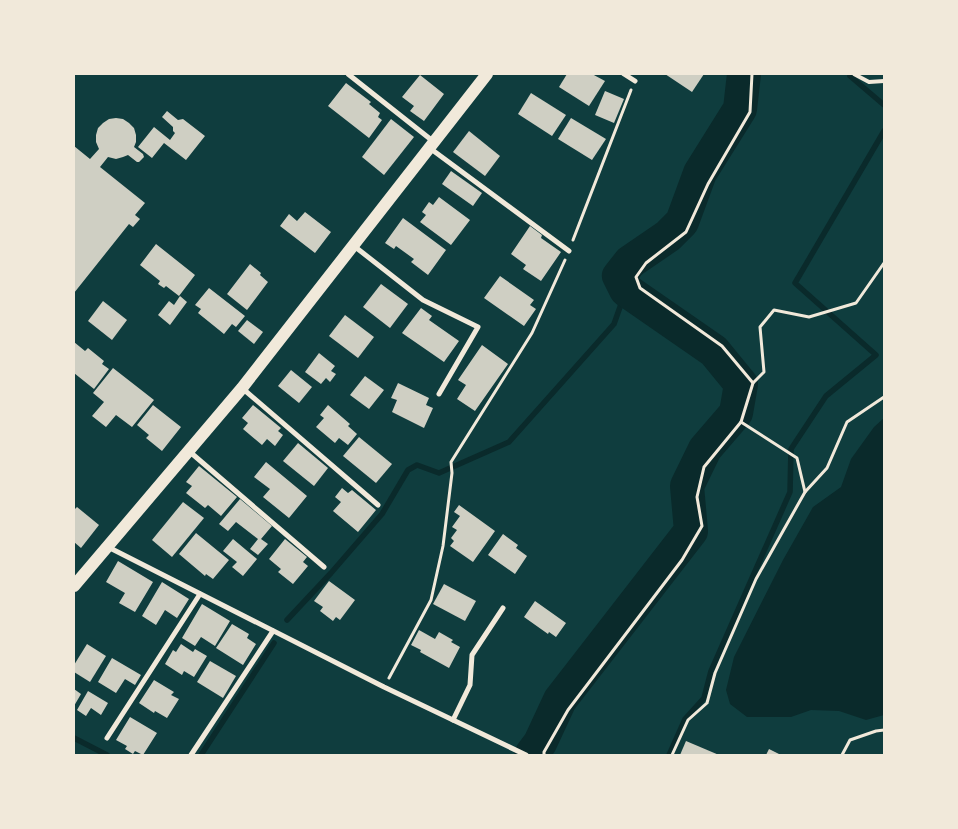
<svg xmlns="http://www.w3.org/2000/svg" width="958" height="829" font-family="Signika,sans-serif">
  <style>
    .water { fill: #0a2a2b }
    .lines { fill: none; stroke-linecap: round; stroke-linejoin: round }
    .stream { stroke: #0a2a2b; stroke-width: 5.5 }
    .river { stroke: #0a2a2b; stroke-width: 34 }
    .building { fill: #cfcfc3 }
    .path { stroke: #f1e9da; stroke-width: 3 }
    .service { stroke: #f1e9da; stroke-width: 4 }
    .minor { stroke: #f1e9da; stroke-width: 5 }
    .primary { stroke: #f1e9da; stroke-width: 12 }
  </style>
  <rect width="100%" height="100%" fill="#0f3d3e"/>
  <!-- water -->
  <path class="water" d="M884,418V715L866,720L839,711L811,710L791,717H747L730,704L726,690L734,657L783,560L813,507L841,487L851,459L874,427Z"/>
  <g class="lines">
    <!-- stream -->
    <g class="stream">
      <path d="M850,76L884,105"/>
      <path d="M287,620L331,573L382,514L408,470L417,465L439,473L509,442L614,324L626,290"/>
      <path d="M74,738L107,755"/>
      <path d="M201,755L274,643"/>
      <path d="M669,755L685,719L704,698L711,671L790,492L791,449L826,396L876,355L795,283L884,131"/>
    </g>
    <!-- river -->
    <path class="river" d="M531,755L540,743L560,700L691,531L687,486L705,449L736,413L741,384L714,351L626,290L619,276L630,262L668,236L682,222L700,173L740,109L744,74"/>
  </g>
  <!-- building -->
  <g class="building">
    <path d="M567,74H592L605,81L589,106L559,87Z"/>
    <path d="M665,74H704L692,92Z"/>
    <path d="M420,75L444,94L424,121L410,111L414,106L402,97Z"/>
    <path d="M346,83L371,102L369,104L380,113L378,117L382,120L369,138L328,106Z"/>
    <path d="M605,91L624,99L614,123L595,115Z"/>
    <path d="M531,93L566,115L552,136L518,114Z"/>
    <path d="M167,111L178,120L183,119L205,136L186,160L164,143L152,158L138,147L154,127L170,140L175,133L173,131V127L162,117Z"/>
    <path d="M116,118L123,119L129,123L134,128L136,135V142L134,147L143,154L144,157L139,162H137L128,155L123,157L116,159L108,157L100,167L145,203L135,215L140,219L133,227L129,224L74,293V146L90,159L99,149L96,142V135L98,128L103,123L109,119Z"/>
    <path d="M571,118L606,139L592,160L558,139Z"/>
    <path d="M391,119L414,137L384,175L362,157Z"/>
    <path d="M469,131L500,156L485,176L453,152Z"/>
    <path d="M451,171L482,193L473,206L442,184Z"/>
    <path d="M439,197L470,220L451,245L420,222L426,215L422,212L429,202L433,205Z"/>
    <path d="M305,212L331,232L315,253L280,226L289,214L297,221Z"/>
    <path d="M403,218L446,250L428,275L411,262L414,259L396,246L394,249L385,243Z"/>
    <path d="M530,226L542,235L541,238L561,252L541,281L523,269L526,265L511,254Z"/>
    <path d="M156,244L195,275L179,296L166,286L164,288L158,284L160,281L140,265Z"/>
    <path d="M250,264L261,273L260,275L268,282L247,310L227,294Z"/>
    <path d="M500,276L534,300L530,305L536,309L524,326L484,298Z"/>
    <path d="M381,284L408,304L390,328L363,307Z"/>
    <path d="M209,288L245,316L236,327L232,324L224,334L198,313L201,309L195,305Z"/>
    <path d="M180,296L187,302L170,325L158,315L169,301L174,305Z"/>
    <path d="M103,301L127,320L112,340L88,321Z"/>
    <path d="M421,308L432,316L429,320L459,341L444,362L402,333Z"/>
    <path d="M345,315L374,337L358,358L329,336Z"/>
    <path d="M247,320L263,332L254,344L238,331Z"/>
    <path d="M74,342L85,351L88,348L104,361L102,364L109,369L94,389L74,373Z"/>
    <path d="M482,345L508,364L475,411L457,399L466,385L458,380Z"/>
    <path d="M319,353L335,366L331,371L336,374L330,382L326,378L321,384L305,372Z"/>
    <path d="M113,368L154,400L132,427L116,415L106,427L92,416L104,402L93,393Z"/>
    <path d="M291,370L312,387L299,403L278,386Z"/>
    <path d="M365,376L384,390L369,409L350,395Z"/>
    <path d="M398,383L429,398L426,405L433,408L424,428L392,412L397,400L391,398Z"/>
    <path d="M153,405L181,427L162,451L146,438L149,435L137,425Z"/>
    <path d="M253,405L281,428L278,431L283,435L275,446L267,439L262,445L243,429L248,423L242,418Z"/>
    <path d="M328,405L350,424L348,426L357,434L348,445L339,438L335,443L316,427L324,418L320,415Z"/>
    <path d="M359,437L392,464L376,483L343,456Z"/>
    <path d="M298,443L328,468L314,486L283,461Z"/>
    <path d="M266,462L307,496L289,518L263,497L270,489L254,477Z"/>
    <path d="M199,466L237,497L221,516L208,505L205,508L186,493L192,486L186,482Z"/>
    <path d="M342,488L348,493L352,490L376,510L358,532L333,511L341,502L335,497Z"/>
    <path d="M240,499L272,526L261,539L268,544L258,555L250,549L258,539L236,522L228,531L219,524Z"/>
    <path d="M183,502L204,518L172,557L152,540Z"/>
    <path d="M459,505L495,531L473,562L450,546L454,541L451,538L457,530L452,527L460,516L454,512Z"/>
    <path d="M77,507L99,525L81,548L74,542V510Z"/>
    <path d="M196,533L229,560L213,579L206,574L205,576L179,554Z"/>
    <path d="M503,534L518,545L516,548L527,556L515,574L488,555Z"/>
    <path d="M233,539L257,559L243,576L232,567L237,562L223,551Z"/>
    <path d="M285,539L307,557L303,562L308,566L293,584L278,572L281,569L269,559Z"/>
    <path d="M118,561L153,582L135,612L119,603L125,593L106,582Z"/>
    <path d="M329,581L355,600L340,620L336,617L333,621L320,611L323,607L314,601Z"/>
    <path d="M162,582L189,599L177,618L165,610L156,625L142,616Z"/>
    <path d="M444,584L476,601L465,621L433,604Z"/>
    <path d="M535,601L566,623L556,637L549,632L548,634L524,617Z"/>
    <path d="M202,604L230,621L215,646L201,637L195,646L182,638Z"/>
    <path d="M232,624L249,634L247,638L256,644L243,665L216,648Z"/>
    <path d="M419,630L435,639L439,632L453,640L451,642L460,647L449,668L420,652L421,650L411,645Z"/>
    <path d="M87,644L106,656L90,682L74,672V665Z"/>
    <path d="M181,644L193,652L195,649L207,656L194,677L184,671L182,675L165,664L173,650L176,652Z"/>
    <path d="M112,658L141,675L135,685L125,679L116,693L98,682Z"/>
    <path d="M210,661L236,676L223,698L197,682Z"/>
    <path d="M154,680L174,692L171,695L179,699L167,718L155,711L154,713L139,703Z"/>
    <path d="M74,689L81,694L74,706Z"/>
    <path d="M88,691L108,703L101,715L91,708L86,716L77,710Z"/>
    <path d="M130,717L157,733L143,755L135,751L133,754L125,749L127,746L116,740Z"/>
    <path d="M686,741L719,755H680Z"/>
    <path d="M769,749L781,755H766Z"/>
  </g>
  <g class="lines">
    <!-- path -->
    <g class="path">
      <path d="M752,74L750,112L708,184L686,232L646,263L636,277L640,288L722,346L753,383L741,422L797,458L805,492"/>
      <path d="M573,240L631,90"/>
      <path d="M753,383L764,372L760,327L774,310L809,317L856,303L884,263"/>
      <path d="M389,678L431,600L443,546L452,473L451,462L532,333L565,260"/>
      <path d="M544,755V752L568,710L682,560L702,526L697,497L704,467L741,422"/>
      <path d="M672,755L688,720L707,703L715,673L756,579L805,492L827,468L847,422L884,397"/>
      <path d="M842,755L850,740L876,731L884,730"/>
    </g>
    <!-- service -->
    <path class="service" d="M854,74L869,82L884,81"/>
    <!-- minor -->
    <g class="minor">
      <path d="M348,74L434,142"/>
      <path d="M624,74L635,81"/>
      <path d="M431,149L569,251"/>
      <path d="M354,246L423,300L478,327L439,394"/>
      <path d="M242,388L378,505"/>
      <path d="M190,452L324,567"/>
      <path d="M108,547L384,687L526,755"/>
      <path d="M453,720L470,685L472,655L503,608"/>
      <path d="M107,738L200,594"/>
      <path d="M191,755L273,631"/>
    </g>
    <!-- primary -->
    <path class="primary" d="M74,586L242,388L487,74"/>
  </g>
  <!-- border -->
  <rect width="958" height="829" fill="none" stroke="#f1e9da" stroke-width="150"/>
</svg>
